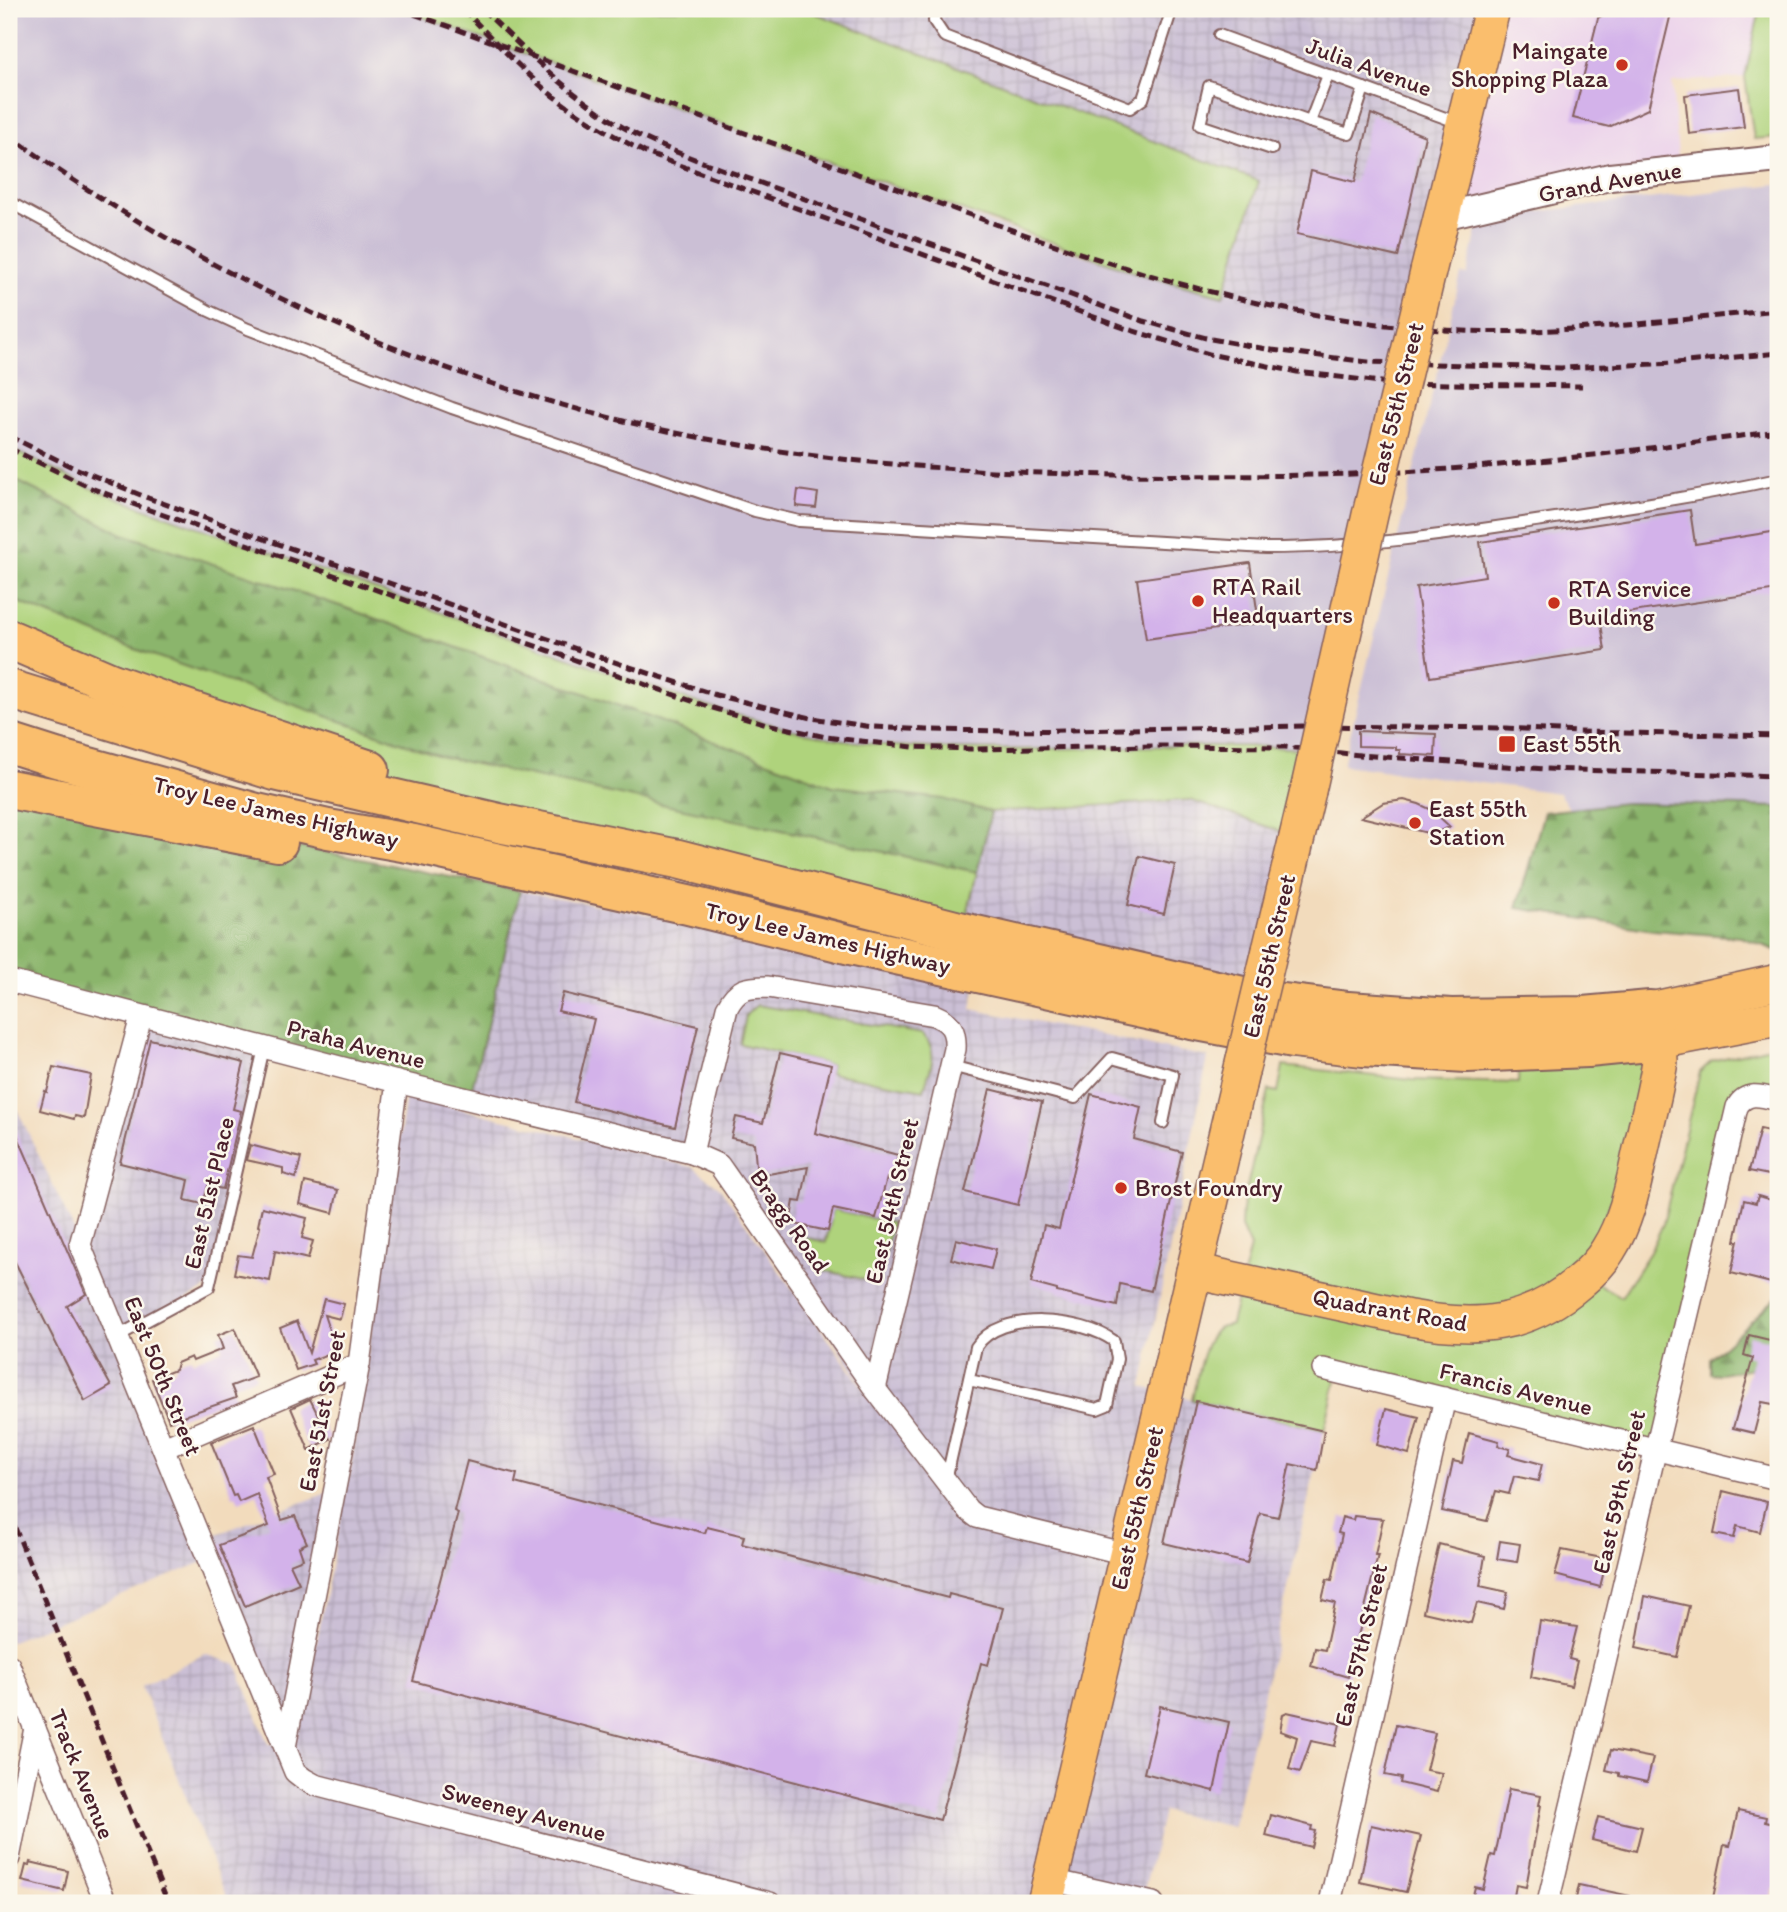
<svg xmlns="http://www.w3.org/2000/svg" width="1787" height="1912" font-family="Itim,sans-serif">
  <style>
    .built { fill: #ebd1eb }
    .industrial { fill: url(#industrial-grid) }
    .railway { fill: #cbbfd5 }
    .green { fill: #afd37c; stroke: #7c7954; stroke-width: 2 }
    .forest { fill: url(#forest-firs); stroke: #6a6a4c; stroke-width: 2 }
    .building { fill: #d3b2ea }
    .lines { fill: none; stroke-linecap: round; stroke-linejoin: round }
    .service-casing { stroke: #85615e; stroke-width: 14 }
    .minor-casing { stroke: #85615e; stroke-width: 24 }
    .tertiary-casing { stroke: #85615e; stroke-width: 30 }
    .primary-casing { stroke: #85615e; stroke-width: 38 }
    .motorway-casing { stroke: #85615e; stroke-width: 42 }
    .service { stroke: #fff; stroke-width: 10 }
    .minor { stroke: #fff; stroke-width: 21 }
    .tertiary { stroke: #fff; stroke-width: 26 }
    .primary { stroke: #fabe6d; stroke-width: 35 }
    .motorway { stroke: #fabe6d; stroke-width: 38 }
    .rail { stroke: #4a1f2b; stroke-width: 5; stroke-dasharray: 10 5; stroke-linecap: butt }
    .primary-bridge-casing { stroke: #85615e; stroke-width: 38; stroke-linecap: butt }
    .primary-bridge { stroke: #fabe6d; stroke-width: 35 }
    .poi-dot { fill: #c8321e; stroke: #fbf7ec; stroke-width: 2.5 }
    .labels { text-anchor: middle; stroke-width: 5; stroke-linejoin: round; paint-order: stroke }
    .poi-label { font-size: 24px; fill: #4a1f2b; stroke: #fbf7ec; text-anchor: start }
    .street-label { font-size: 24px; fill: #4a1f2b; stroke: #fbf7ec }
  </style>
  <defs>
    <pattern id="industrial-grid" width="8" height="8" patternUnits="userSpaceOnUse" patternTransform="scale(1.75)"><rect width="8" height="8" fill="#cbbfd5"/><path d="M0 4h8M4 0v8" fill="none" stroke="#b0a4b7"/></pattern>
    <pattern id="forest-firs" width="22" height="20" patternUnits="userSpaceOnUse" patternTransform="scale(1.75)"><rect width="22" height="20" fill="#8bb56c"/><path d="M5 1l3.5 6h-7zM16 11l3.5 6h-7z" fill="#749359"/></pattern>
  </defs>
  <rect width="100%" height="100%" fill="#fbf7ec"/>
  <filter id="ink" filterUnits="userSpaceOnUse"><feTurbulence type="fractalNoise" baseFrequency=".0143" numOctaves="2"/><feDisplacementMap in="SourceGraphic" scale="14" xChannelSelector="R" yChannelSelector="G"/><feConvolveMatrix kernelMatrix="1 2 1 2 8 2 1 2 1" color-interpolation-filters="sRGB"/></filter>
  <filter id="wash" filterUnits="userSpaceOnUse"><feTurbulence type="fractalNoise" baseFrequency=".00686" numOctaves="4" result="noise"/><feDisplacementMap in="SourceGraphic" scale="28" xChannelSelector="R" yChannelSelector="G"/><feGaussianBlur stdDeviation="1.57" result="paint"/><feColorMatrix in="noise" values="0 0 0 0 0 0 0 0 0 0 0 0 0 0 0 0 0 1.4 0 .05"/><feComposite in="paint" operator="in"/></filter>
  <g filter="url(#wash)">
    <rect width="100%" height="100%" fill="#f2dbbc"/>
    <!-- built -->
    <path class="built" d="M1492,9H1760L1745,77L1672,82L1679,169L1443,216Z"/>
    <!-- industrial -->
    <g class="industrial">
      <path d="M804,9H1492L1415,328L1353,321L1279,309L1223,296L1259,182Z"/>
      <path d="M1190,800L1297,837L1260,1000L963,932L991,812Z"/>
      <path d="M520,891L978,974L971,1009L1208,1057L1142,1387L1324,1431L1233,1827L1163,1811L1141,1903H229L141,1686L204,1654L236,1664L268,1744L283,1743L208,1560L9,1642V1092L80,1243L141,1017L264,1048L209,1287L118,1336L201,1540L335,1490L297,1742L351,1465L406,1095L693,1167L720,1188L879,1410L719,1165L469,1100Z"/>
    </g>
    <!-- railway -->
    <g class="railway">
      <path d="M9,9H400L1057,247L1140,274L1279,309L1353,321L1415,328L1317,750L1219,746L971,749L866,743L826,737L767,724L706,706L141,507L91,488L9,448Z"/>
      <path d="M1778,184V890L1605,863L1559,793L1343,765L1461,274L1467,275L1478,226L1535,212Z"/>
    </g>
    <!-- green -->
    <g class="green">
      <path d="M400,9H804L1259,181L1223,296L1140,274Z"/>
      <path d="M1760,9H1778V137L1754,139L1745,77Z"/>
      <path d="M9,448L91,488L141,507L706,706C759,721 812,737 866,743C1016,760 1167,737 1317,750L1297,837L1190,800L991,812L963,932L452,795L342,761L9,639Z"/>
      <path d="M757,1005L923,1034C940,1053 930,1068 924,1090L829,1073L831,1065L740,1044L746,1015Z"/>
      <path d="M1778,1045V1100L1751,1095L1655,1450L1338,1373L1324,1431L1192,1400C1196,1382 1203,1336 1220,1327C1221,1326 1230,1325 1231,1324L1250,1247L1241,1227L1242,1209L1269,1090L1278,1092L1283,1066L1412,1080L1518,1083L1519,1052L1660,1061L1585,1276L1621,1297L1650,1252L1663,1224L1700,1072L1712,1061Z"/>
      <path d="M833,1209L892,1223L878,1283L819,1269L794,1235L826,1242Z"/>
    </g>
    <!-- forest -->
    <g class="forest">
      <path d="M9,477L123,534L343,607L598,698L833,786L943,799L991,812L977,872L443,757L121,644L9,598Z"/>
      <path d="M9,794L61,799L520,891L469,1100L9,981Z"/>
      <path d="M1625,803L1778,807V951L1741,937L1653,930L1517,908L1544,812Z"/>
      <path d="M1778,1296V1363L1721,1374L1710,1373V1359Z"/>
    </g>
    <g id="blocks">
      <!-- building -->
      <g class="building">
        <path d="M1613,9H1672L1648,109L1609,127L1573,118L1598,18Z"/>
        <path d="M1739,88L1744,127L1689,134L1685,95Z"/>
        <path d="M1371,114L1425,136L1398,257L1297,234L1311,171L1355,182Z"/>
        <path d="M798,490L818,493L816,508L796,506Z"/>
        <path d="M1690,510L1695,544L1778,531V590L1600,617L1605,650L1430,677L1416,587L1485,576L1480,542Z"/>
        <path d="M1250,563L1259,623L1146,639L1137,579Z"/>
        <path d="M1358,731L1436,734L1435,756L1400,754V750H1396V747L1358,746Z"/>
        <path d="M1404,800L1419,804L1432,810L1450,827L1432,834L1361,817L1383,803Z"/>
        <path d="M1139,856L1175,865L1164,914L1128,905Z"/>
        <path d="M563,993L698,1026L675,1127L574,1102L594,1019L558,1011Z"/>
        <path d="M150,1039L244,1063L233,1109L241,1111L223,1189L208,1186L203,1204L185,1200L189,1180L120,1163Z"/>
        <path d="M780,1053L831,1065L815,1133L898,1155L894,1179L887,1178L876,1218L833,1209L828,1231L790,1223L794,1201L801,1202L808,1167L757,1176L754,1143L731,1138L736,1117L763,1123Z"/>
        <path d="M53,1067L91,1075L84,1118L75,1116L74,1119L40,1110L45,1091L47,1092Z"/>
        <path d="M990,1089L1042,1102L1018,1205L965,1192Z"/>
        <path d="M1091,1094L1141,1107L1134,1139L1182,1152L1151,1291L1120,1284L1117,1306L1057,1292V1290L1031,1283L1044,1225L1059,1229Z"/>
        <path d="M9,1116L86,1294L67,1306L111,1386L85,1401L9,1250Z"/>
        <path d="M1760,1129L1778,1133L1769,1175L1749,1171Z"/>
        <path d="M250,1145L301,1158L296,1178L283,1174V1168L246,1160Z"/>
        <path d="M305,1182L338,1190L333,1213L300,1204Z"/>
        <path d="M1758,1196L1778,1202V1268L1775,1284L1731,1273L1738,1241H1735L1744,1200L1756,1203Z"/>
        <path d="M262,1207L307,1218L302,1238L313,1241L308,1259L275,1251L270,1281L234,1274L238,1255L252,1257L260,1227L258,1226Z"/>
        <path d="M956,1239L996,1249L991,1269L951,1259Z"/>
        <path d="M324,1299L344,1304L340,1319L324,1315L336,1351L312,1360L314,1364L296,1370L280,1328L297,1321L309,1353Z"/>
        <path d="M235,1328L256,1377L231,1386L236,1398L169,1421L152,1379L175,1370L177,1363L191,1357L193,1361L223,1349L218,1335Z"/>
        <path d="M1749,1335L1778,1342V1405L1762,1402L1754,1433L1733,1428L1753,1358L1744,1355Z"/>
        <path d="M310,1399L330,1439L309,1450L291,1408Z"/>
        <path d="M1196,1401L1324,1431L1317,1470L1290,1464L1278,1517L1260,1513L1247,1563L1164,1543Z"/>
        <path d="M1386,1409L1419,1417L1409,1454L1377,1445Z"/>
        <path d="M254,1425L274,1474L266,1477L282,1520L295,1516L307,1543L299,1547L303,1559L290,1564L299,1583L245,1606L219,1545L269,1526L257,1494L239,1502L236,1495L233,1496L211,1442Z"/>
        <path d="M1469,1433L1499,1441L1498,1446L1510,1449L1508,1455L1542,1464L1538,1481L1514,1476L1509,1494L1496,1491L1487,1521L1442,1511L1453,1461L1462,1463Z"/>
        <path d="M467,1461L517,1474L515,1483L705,1533L707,1527L744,1536L742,1544L948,1598L949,1594L1003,1608L988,1665L981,1663L940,1820L413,1681L458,1513L454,1511Z"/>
        <path d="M1723,1491L1767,1502L1760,1532L1737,1526L1734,1538L1714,1534Z"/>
        <path d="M1354,1516L1383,1519L1375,1555H1378L1348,1677L1311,1666L1315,1648L1325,1650L1335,1603L1322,1600L1327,1579L1332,1580L1342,1534L1338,1533L1342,1517L1353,1520Z"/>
        <path d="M1500,1541L1520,1544L1517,1562L1497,1559Z"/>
        <path d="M1439,1544L1485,1556L1480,1586L1508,1592L1504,1609L1477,1603L1471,1623L1423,1612Z"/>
        <path d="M1562,1550L1607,1559L1600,1587L1555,1575Z"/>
        <path d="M1645,1596L1689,1606L1677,1657L1636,1648Z"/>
        <path d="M1540,1621L1577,1627L1569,1659L1577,1661L1571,1686L1531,1677Z"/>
        <path d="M1160,1706L1229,1722L1214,1791L1144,1773Z"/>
        <path d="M1287,1712L1340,1724L1335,1746L1311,1741L1300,1772L1289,1769L1297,1737L1280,1731L1283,1714Z"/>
        <path d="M1396,1725L1435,1733L1426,1770L1442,1773L1437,1792L1400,1783L1401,1778L1385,1775Z"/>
        <path d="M1611,1750L1653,1758L1647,1782L1619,1776V1773L1606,1770Z"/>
        <path d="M1509,1789L1541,1795L1539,1805H1541L1526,1887L1516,1885L1514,1896L1518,1897L1517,1903H1471L1475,1887L1483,1889L1491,1855L1495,1856Z"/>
        <path d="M1738,1811L1766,1817L1765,1822L1778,1825V1888L1774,1887L1769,1903H1712L1724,1845L1730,1846Z"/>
        <path d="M1271,1815L1312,1826L1311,1830L1315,1831L1311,1847L1266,1836Z"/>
        <path d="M1598,1817L1642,1827L1636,1851L1592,1840Z"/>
        <path d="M1371,1825L1421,1836L1406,1892L1360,1882Z"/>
        <path d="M30,1862L68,1871L64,1891L22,1881L26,1865L29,1866Z"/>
        <path d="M1579,1885L1635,1897L1634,1903H1575Z"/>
      </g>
    </g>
  </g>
  <g filter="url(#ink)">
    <use href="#blocks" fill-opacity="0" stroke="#85615e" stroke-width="2"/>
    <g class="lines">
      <defs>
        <g id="service">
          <path d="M935,9L934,21L944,36L1130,108L1143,99L1172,9"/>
          <path d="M1219,35L1459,123"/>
          <path d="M1328,75L1310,122L1349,134L1364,88"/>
          <path d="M1272,149L1200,125L1209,86L1310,122"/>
          <path d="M9,202L207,310L248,329L452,408L755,511L799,521L1266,548C1359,548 1450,534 1542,520C1621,508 1700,496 1778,479"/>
          <path d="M951,1066L1075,1098L1112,1058L1173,1075L1163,1123"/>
          <path d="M118,1336L209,1287L264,1048"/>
          <path d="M946,1481L976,1347C1000,1309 1082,1318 1114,1341L1117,1359L1107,1405L1097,1409L969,1380"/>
        </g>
        <g id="minor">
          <path d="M9,981L397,1082L692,1153L719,1165L875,1389L968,1510L977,1517L1126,1554"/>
          <path d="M141,1017L80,1245L295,1772L304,1779L315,1785L770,1903"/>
          <path d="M692,1153L727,1008C737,988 747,987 768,987L934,1015C951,1022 956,1030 955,1049L875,1389"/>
          <path d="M1323,1369L1778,1479"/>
          <path d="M164,1448L359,1364"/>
          <path d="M9,1665L106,1903"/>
          <path d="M285,1747L359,1364L397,1082"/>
          <path d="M9,1858L35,1728"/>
          <path d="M1051,1880L1153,1903"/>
          <path d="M1330,1903L1445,1398"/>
          <path d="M1548,1903L1737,1107C1746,1090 1763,1096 1778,1100"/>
        </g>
        <path id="tertiary" d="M1443,216L1610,177L1778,159"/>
        <g id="primary">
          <path d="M1428,272L1492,9"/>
          <path d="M1270,950L1308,791"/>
          <path d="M1659,1041L1778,1018"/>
          <path d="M1194,1271L1410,1318C1476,1330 1527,1327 1579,1282C1590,1273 1601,1262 1608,1250C1628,1219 1634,1180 1642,1145C1648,1117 1656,1089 1660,1061L1659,1041L1650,1010L1778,982"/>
          <path d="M1045,1903L1238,1085"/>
        </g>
        <g id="motorway">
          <path d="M9,639L112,683L165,702L370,770"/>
          <path d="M9,689L275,771L499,823L678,859L963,932L1260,1000L1348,1011L1451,1018L1583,1016L1650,1010"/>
          <path d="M9,743L56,758L257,813L328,829L414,844L688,905L855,946L1192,1020L1293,1039L1363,1047L1467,1053L1588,1048L1659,1041"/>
          <path d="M9,789L278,842"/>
        </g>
      </defs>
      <!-- service casing -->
      <use href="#service" class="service-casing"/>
      <!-- minor casing -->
      <use href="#minor" class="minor-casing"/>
      <!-- tertiary casing -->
      <use href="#tertiary" class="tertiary-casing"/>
      <!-- primary casing -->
      <use href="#primary" class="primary-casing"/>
      <!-- motorway casing -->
      <use href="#motorway" class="motorway-casing"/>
      <!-- service -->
      <use href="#service" class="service"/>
      <!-- minor -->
      <use href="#minor" class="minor"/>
      <!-- tertiary -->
      <use href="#tertiary" class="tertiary"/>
      <!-- primary -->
      <use href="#primary" class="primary"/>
      <!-- motorway -->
      <use href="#motorway" class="motorway"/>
      <!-- rail -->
      <g class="rail">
        <path d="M400,9C560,66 720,124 880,182C1063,249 1231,313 1427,329C1543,338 1662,321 1778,310"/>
        <path d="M463,9C492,38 521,70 553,96C582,118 614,136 646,153L1124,328L1209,354L1297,372L1390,383L1582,386"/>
        <path d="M482,9C528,53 572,98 628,130C649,142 674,151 697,160L1143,321L1206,338L1272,350L1368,362L1561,368L1676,363L1778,353"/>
        <path d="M9,135C199,275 423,377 654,428C805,462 958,472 1114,475C1216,476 1317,477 1419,471C1539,464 1659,447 1778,431"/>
        <path d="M9,436L70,466L148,498L599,657L716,695L811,718L873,727L927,730L1012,731L1309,726L1507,728L1577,732L1778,736"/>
        <path d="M9,448L91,488L141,507L706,706L767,724L826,737L913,747L971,749L1160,746L1285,747L1360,755L1544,769L1778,776"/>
        <path d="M9,1513L168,1903"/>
      </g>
      <defs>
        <g id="primary-bridge">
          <path d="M1308,791L1370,515L1428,272"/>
          <path d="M1238,1085L1270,950"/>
        </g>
      </defs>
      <!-- primary-bridge casing -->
      <use href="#primary-bridge" class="primary-bridge-casing"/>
      <!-- primary-bridge -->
      <use href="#primary-bridge" class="primary-bridge"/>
    </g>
  </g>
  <!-- markers -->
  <g class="poi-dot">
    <circle cx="1622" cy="65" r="7"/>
    <circle cx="1198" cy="601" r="7"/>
    <circle cx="1554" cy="603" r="7"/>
    <rect x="1498" y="735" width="18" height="18" rx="3.5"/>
    <circle cx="1415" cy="823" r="7"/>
    <circle cx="1121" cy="1188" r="7"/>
  </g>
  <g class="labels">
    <!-- poi labels -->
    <g class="poi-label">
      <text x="1608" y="59" text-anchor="end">Maingate<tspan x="1608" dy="28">Shopping Plaza</tspan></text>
      <text x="1212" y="595">RTA Rail<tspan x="1212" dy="28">Headquarters</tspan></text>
      <text x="1568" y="597">RTA Service<tspan x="1568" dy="28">Building</tspan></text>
      <text x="1523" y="752">East 55th</text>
      <text x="1429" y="817">East 55th<tspan x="1429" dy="28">Station</tspan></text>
      <text x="1135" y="1196">Brost Foundry</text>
    </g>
    <!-- street labels -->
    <g class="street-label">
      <text transform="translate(1369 67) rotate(20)" y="8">Julia Avenue</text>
      <text transform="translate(1610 182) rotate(-10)" y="8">Grand Avenue</text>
      <text transform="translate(1396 404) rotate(-76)" y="8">East 55th Street</text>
      <text transform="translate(276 812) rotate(13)" y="8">Troy Lee James Highway</text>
      <text transform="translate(828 938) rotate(13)" y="8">Troy Lee James Highway</text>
      <text transform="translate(1269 956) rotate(-77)" y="8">East 55th Street</text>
      <text transform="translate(356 1044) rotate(14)" y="8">Praha Avenue</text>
      <text transform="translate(209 1193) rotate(-77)" y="8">East 51st Place</text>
      <text transform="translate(892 1201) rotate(-77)" y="8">East 54th Street</text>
      <text transform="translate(790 1221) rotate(55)" y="8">Bragg Road</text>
      <text transform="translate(1390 1310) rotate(10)" y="8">Quadrant Road</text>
      <text transform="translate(163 1376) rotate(68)" y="8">East 50th Street</text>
      <text transform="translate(1516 1389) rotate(14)" y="8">Francis Avenue</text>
      <text transform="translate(322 1411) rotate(-79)" y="8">East 51st Street</text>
      <text transform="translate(1619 1492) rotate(-77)" y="8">East 59th Street</text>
      <text transform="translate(1137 1508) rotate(-77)" y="8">East 55th Street</text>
      <text transform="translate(1361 1645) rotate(-77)" y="8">East 57th Street</text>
      <text transform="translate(82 1774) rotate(68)" y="8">Track Avenue</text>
      <text transform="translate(524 1812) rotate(15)" y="8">Sweeney Avenue</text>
    </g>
  </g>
  <!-- margin -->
  <rect width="1787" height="1912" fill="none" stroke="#fbf7ec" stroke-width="35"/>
</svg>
